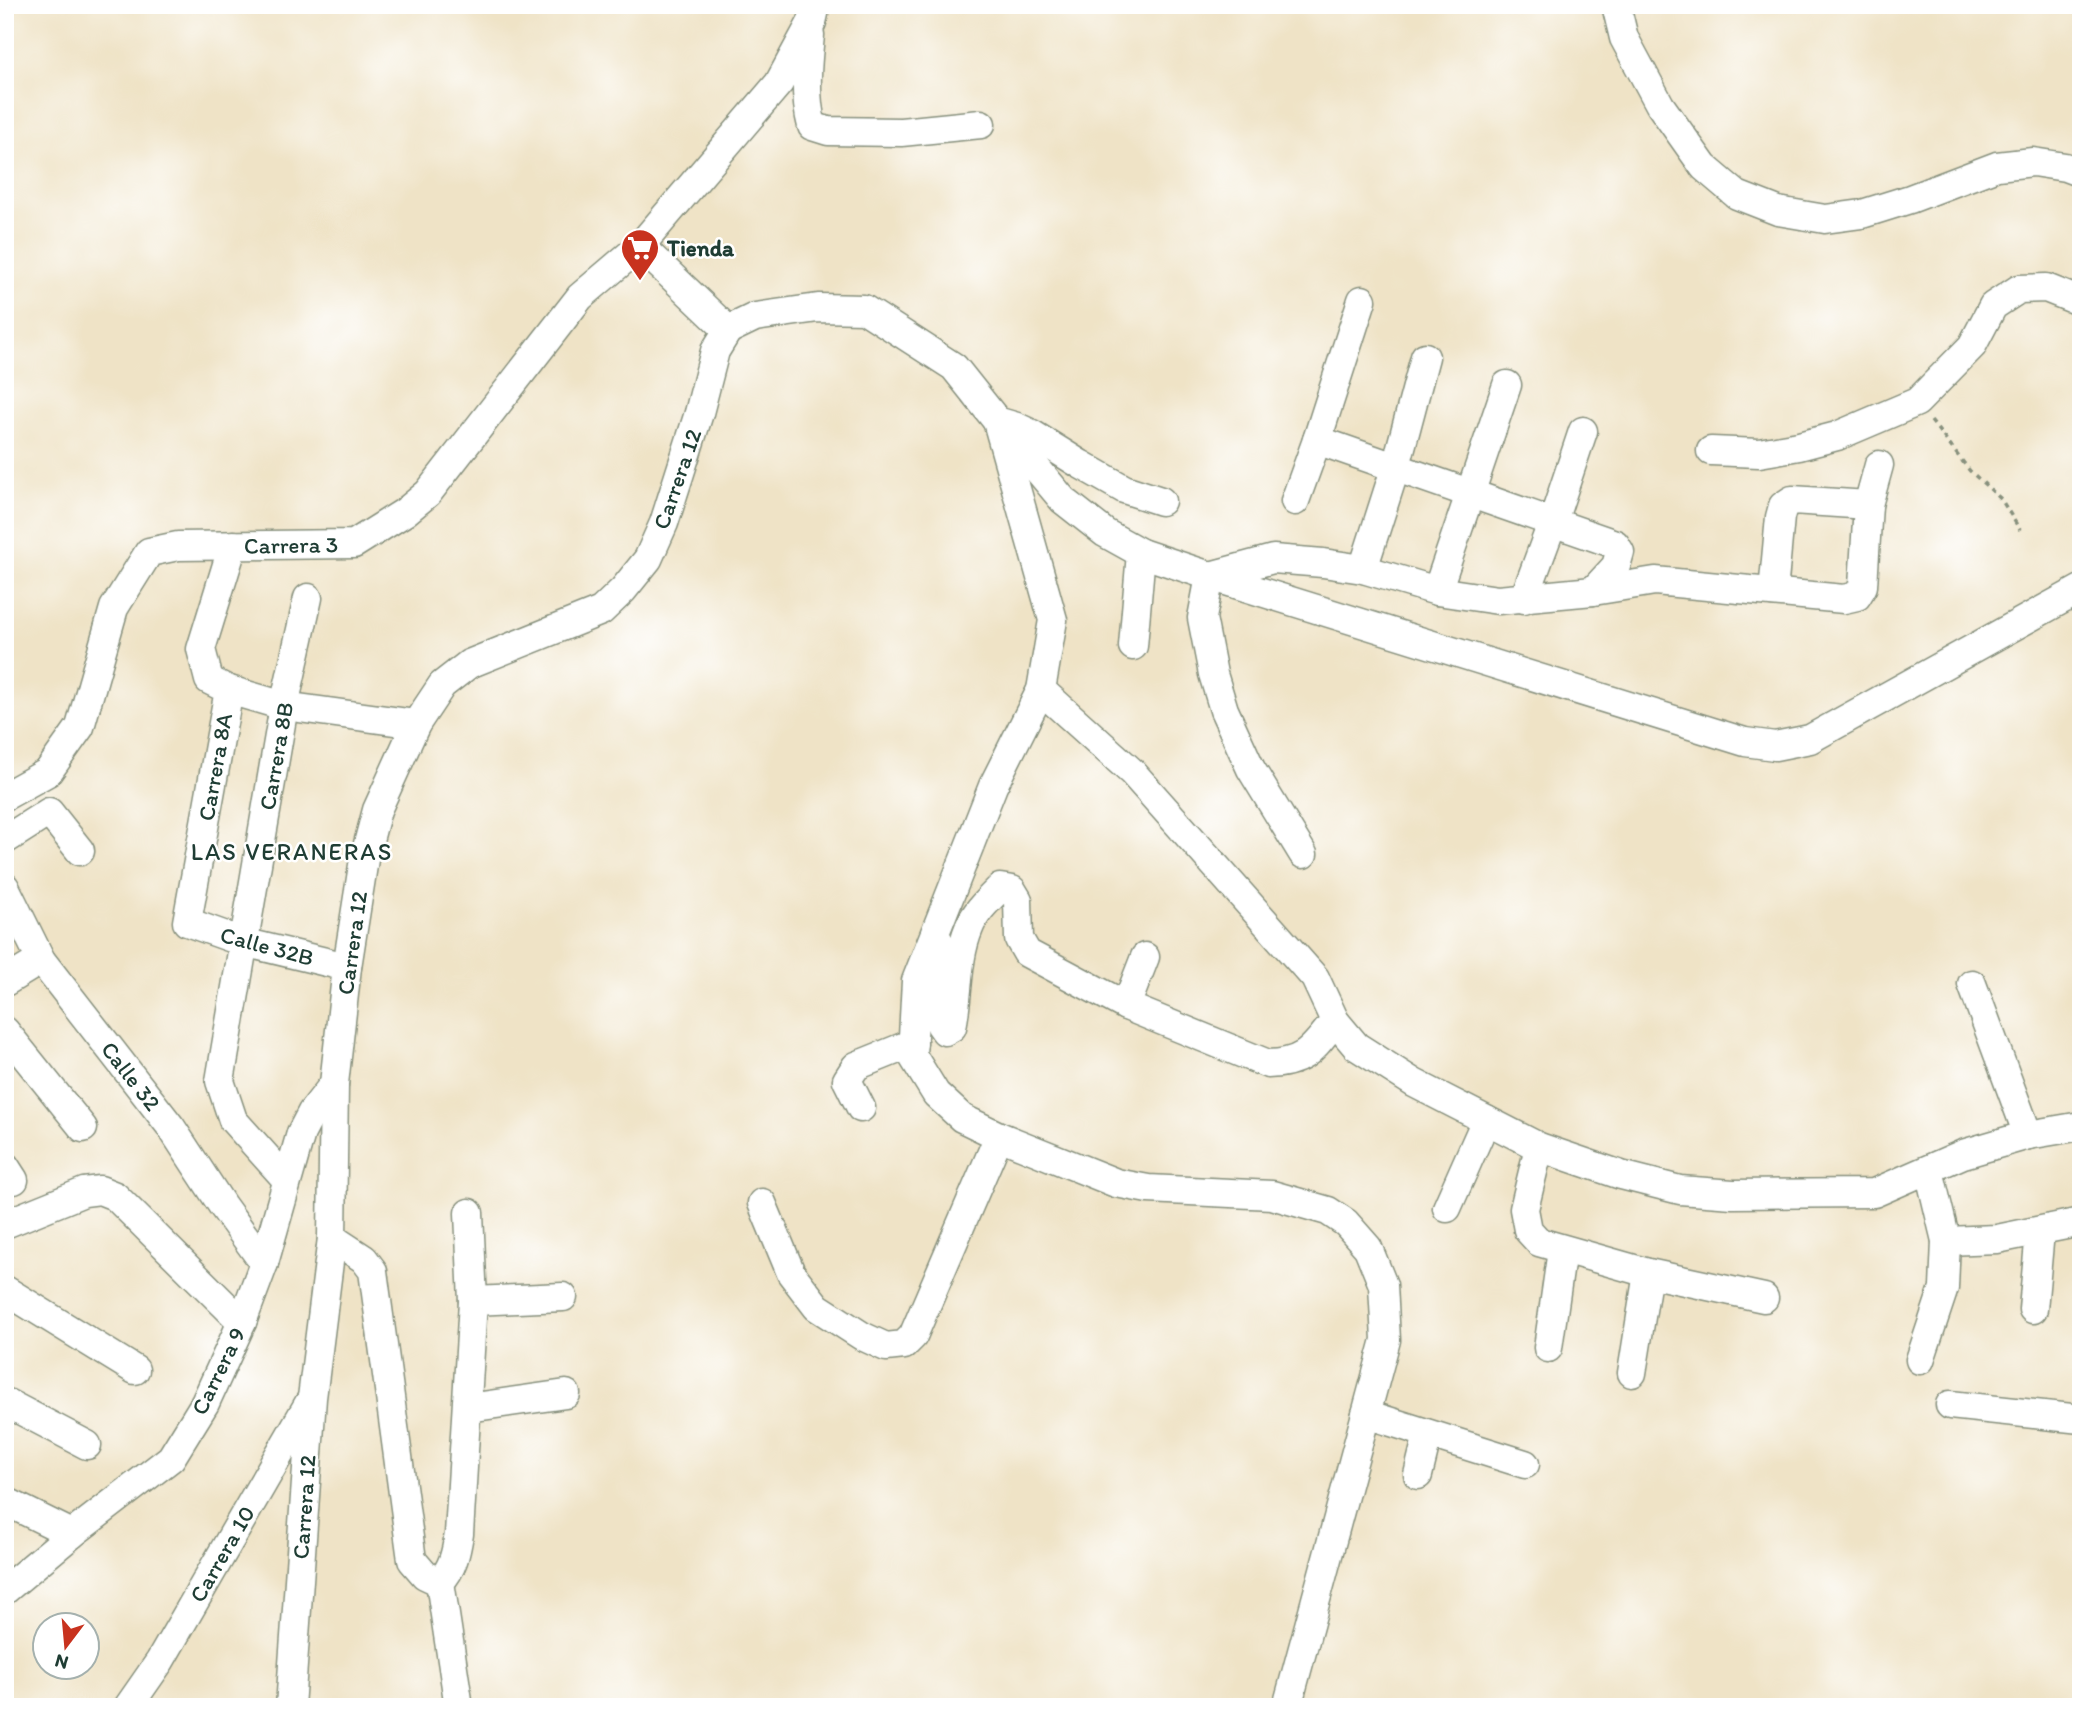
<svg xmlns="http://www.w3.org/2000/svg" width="2086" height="1712" font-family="Itim,sans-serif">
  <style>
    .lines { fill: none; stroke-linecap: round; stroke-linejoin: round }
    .minor-casing { stroke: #87907d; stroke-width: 31 }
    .path { stroke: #87907d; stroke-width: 3.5; stroke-dasharray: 5 5; stroke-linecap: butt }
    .minor { stroke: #fff; stroke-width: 28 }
    .labels { text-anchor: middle; stroke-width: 5; stroke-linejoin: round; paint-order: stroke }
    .poi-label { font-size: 23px; font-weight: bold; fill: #1f3d34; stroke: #fff; text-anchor: start }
    .street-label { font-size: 23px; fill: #1f3d34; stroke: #fff }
    .neighbourhood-label { font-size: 24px; letter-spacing: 2px; fill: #1f3d34; stroke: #fff }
  </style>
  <rect width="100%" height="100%" fill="#fff"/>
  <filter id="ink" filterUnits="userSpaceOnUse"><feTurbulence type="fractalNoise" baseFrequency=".0143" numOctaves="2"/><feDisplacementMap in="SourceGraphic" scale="14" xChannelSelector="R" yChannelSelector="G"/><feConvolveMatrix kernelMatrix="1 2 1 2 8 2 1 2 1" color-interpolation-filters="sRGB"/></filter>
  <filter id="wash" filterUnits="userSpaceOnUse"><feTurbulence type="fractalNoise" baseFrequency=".00686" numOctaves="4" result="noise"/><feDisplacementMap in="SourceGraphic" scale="28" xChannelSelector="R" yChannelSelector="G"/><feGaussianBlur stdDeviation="1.57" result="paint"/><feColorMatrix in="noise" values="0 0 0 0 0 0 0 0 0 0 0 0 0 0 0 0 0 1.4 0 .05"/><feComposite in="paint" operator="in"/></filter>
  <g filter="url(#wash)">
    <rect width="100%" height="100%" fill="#efe3c6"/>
  </g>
  <g filter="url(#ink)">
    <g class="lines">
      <defs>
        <g id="minor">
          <path d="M1616,5L1624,38L1660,105L1704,167L1737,195L1778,211L1825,219L1862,214L1910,199L1997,166L2033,162L2065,167L2081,173"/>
          <path d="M810,35C807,65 804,96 812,126L828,131L901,132L981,124"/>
          <path d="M640,246L728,330"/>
          <path d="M728,330L755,317L818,308L864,309L954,367L997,421L1063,500L1105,533L1141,553L1210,576L1745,742L1775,746L1810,739L2081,589"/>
          <path d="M997,421L1053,620L1041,690L993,786L916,981L912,1055L936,1094L962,1118L999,1136L1116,1183L1148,1189L1272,1195L1328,1211L1346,1223L1368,1248L1383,1285L1386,1340L1287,1707"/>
          <path d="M1000,422L1017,427L1032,434L1080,464L1124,489L1161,501"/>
          <path d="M1317,440L1615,544L1620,552L1616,566L1593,591"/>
          <path d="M1711,451L1759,453L1799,446L1837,436L1917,402L1972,346L1993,306L2019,289L2046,288L2081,302"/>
          <path d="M1295,501L1317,440L1362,300"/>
          <path d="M233,545L201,649L209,680L229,690L187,922L243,942L347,967"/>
          <path d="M1363,569L1396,466L1425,357"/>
          <path d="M1437,591L1507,385"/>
          <path d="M1773,592L1780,517L1783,506L1792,500L1868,505"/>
          <path d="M1524,599L1553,521L1583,431"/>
          <path d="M1133,646L1141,553"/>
          <path d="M229,690L284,706L416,724"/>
          <path d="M1041,690L1132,772L1315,978L1335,1021L1356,1046L1414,1083L1539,1147L1621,1175L1680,1190L1733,1194L1874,1193L1963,1154L2028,1135L2081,1126"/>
          <path d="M5,796L48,772L80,727L114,608L149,552L178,546L354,544L405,512L428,493L580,297L640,246L779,83L812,22L816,5"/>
          <path d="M5,840L49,812L80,851"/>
          <path d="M1303,854L1251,769L1224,710L1213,674L1202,618L1210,576L1273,559L1323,563L1363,569L1437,591L1498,600L1593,591L1655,581L1844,599L1857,596L1863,586L1868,505L1879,465"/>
          <path d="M5,887L41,960L171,1127L222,1205L264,1263"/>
          <path d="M938,940L940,1024L945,1031L952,1027C959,994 956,959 969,928C975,912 988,900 1000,888L1012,890L1018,900L1019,939L1027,953L1126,1006L1268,1064C1306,1063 1313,1048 1335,1021"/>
          <path d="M5,982L41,960"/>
          <path d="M1972,984L2028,1135"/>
          <path d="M1126,1006L1145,957"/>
          <path d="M5,1031L83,1128"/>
          <path d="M861,1108L847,1080L856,1066L913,1043"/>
          <path d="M1539,1147L1524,1209L1528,1230L1539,1242L1648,1273L1764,1298"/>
          <path d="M5,1166L14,1180"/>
          <path d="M286,1179L233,1120L220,1081L284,706L308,598"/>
          <path d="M762,1203L791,1273L817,1307L862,1336L886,1347L904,1345L913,1336L999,1136"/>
          <path d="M1447,1208L1486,1120"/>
          <path d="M5,1224L84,1192L100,1190L115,1196L242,1322"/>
          <path d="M332,1238L364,1259L373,1271L412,1560L425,1575L440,1582C453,1568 456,1553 459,1534L473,1301L469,1213"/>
          <path d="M1946,1241L1997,1239L2081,1222"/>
          <path d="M5,1290L135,1370"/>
          <path d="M473,1301L563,1297"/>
          <path d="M2033,1309L2040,1232"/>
          <path d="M1548,1348L1562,1250"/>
          <path d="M1920,1360L1944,1288L1946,1241L1929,1170"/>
          <path d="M1632,1373L1648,1273"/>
          <path d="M5,1402L87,1445"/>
          <path d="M1950,1405L2081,1419"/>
          <path d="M468,1408L566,1394"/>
          <path d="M1366,1414L1525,1464"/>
          <path d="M1418,1475L1428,1434"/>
          <path d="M5,1501L72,1534"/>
          <path d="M440,1582L459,1707"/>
          <path d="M5,1590L72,1534L171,1458L205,1403L242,1322L264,1263L301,1133L312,1112L334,1084"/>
          <path d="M128,1707L160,1661L309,1403"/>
          <path d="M290,1707L312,1398L332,1238L334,1084L347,967L364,859L377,810L416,724L442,685L469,664L601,611L623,590L648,559L664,523L699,413L715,351L728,330"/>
        </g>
      </defs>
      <!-- minor casing -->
      <use href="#minor" class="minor-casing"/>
      <!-- path -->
      <path class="path" d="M1931,421L1970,471L2001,499L2020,530"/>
      <!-- minor -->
      <use href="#minor" class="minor"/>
    </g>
  </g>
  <!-- icons -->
  <defs>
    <symbol id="supermarket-pin" viewBox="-11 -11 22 30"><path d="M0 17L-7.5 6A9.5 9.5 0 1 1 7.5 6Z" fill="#c8321e" stroke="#fff"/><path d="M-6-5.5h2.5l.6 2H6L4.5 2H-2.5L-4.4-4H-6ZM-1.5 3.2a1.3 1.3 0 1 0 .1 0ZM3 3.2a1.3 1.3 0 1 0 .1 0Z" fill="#fff"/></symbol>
  </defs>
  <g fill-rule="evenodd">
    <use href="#supermarket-pin" x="618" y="226" width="44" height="60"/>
  </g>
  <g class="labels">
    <!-- poi labels -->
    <g class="poi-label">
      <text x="667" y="256">Tienda</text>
    </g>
    <!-- street labels -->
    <g class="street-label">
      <text transform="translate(677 479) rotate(-71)" y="8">Carrera 12</text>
      <text transform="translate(291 545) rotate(-1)" y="8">Carrera 3</text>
      <text transform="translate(276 756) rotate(-80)" y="8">Carrera 8B</text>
      <text transform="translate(215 767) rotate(-80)" y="8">Carrera 8A</text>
      <text transform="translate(352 943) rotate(-82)" y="8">Carrera 12</text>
      <text transform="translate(267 946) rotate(15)" y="8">Calle 32B</text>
      <text transform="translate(131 1076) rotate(52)" y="8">Calle 32</text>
      <text transform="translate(218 1371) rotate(-64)" y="8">Carrera 9</text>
      <text transform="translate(304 1507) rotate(-86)" y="8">Carrera 12</text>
      <text transform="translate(222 1554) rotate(-60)" y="8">Carrera 10</text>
    </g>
    <!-- neighbourhood labels -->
    <g class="neighbourhood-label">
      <text x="292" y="860">LAS VERANERAS</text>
    </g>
  </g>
  <!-- margin -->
  <rect width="2086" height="1712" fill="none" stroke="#fff" stroke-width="28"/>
  <!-- north arrow -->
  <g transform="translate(66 1646) rotate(196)"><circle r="33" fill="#ffffff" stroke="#a5b1ae" stroke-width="2"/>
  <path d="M0-5L12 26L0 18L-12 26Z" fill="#c8321e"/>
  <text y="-10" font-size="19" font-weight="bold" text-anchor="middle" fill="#1f3d34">N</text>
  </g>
</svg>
